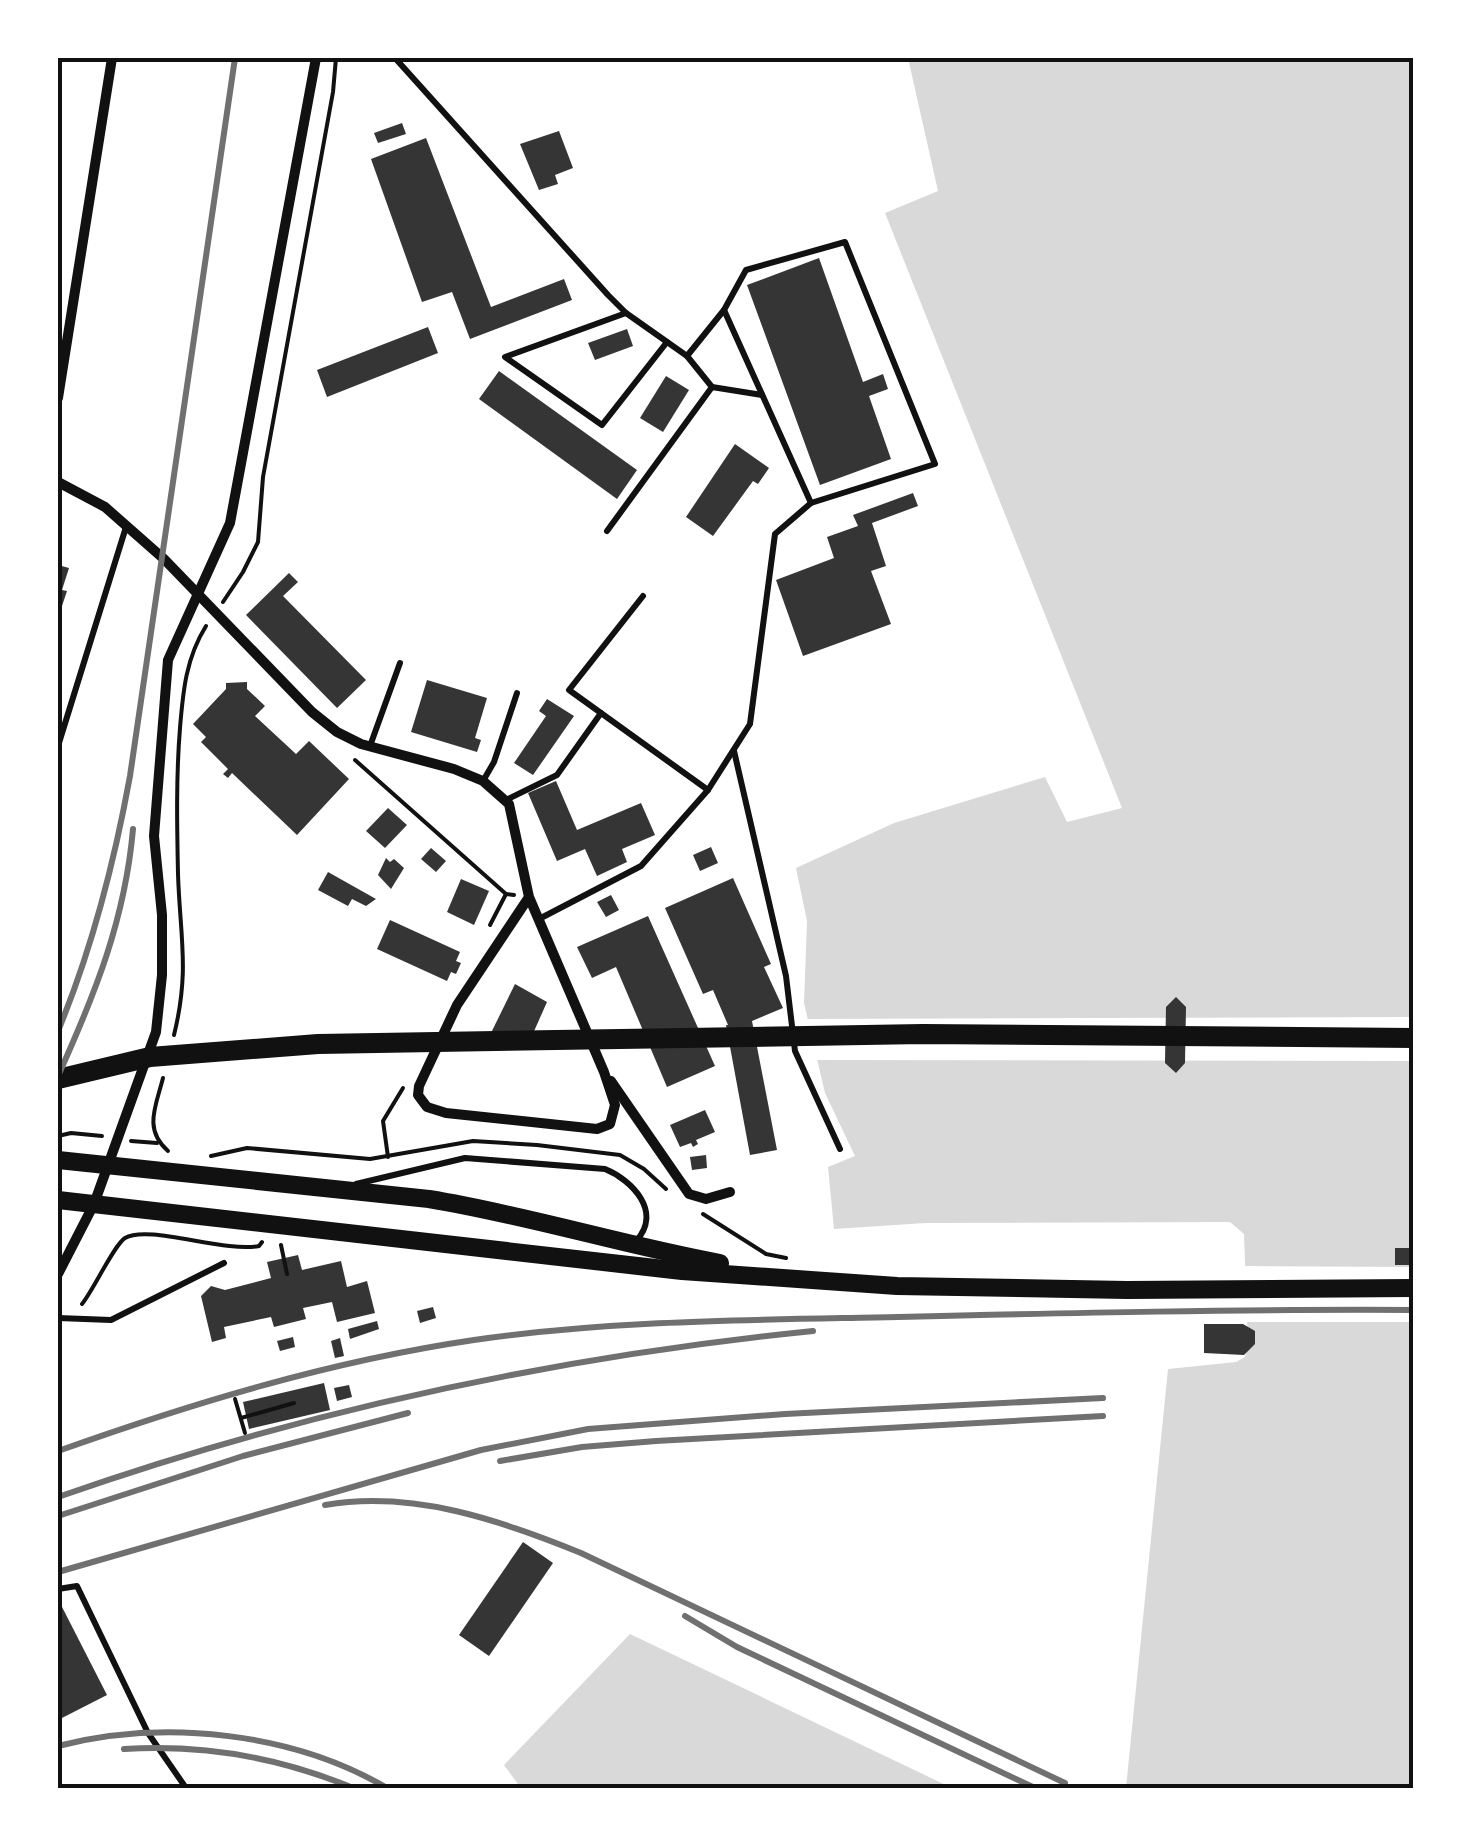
<svg xmlns="http://www.w3.org/2000/svg" width="1471" height="1846" font-family="'Noto Serif',serif">
  <style>
    .water { fill: #d9d9d9 }
    .pier { fill: #fff }
    .building { fill: #353535 }
    .lines { fill: none; stroke-linecap: round; stroke-linejoin: round }
    .path { stroke: #111; stroke-width: 4 }
    .service { stroke: #111; stroke-width: 6 }
    .minor { stroke: #111; stroke-width: 10 }
    .secondary { stroke: #111; stroke-width: 18 }
    .trunk { stroke: #111; stroke-width: 20 }
    .rail { stroke: #707070; stroke-width: 6 }
    .neatline { fill: none; stroke: #111; stroke-width: 4 }
  </style>
  <rect width="100%" height="100%" fill="#fff"/>
  <!-- water -->
  <g class="water">
    <path d="M908,58H1413V1788H1126L1168,1369L1236,1362L1245,1357L1248,1347L1244,1234L1230,1222L926,1223L834,1229L828,1167L855,1156L825,1093L804,1003L807,921L796,868L894,823L1045,777L1067,822L1122,808L885,213L938,191Z"/>
    <path d="M630,1634L952,1788H521L504,1765Z"/>
  </g>
  <!-- pier -->
  <g class="pier">
    <path d="M1413,1017V1061L812,1060L803,1019Z"/>
    <path d="M1240,1266L1413,1267V1322H1242Z"/>
  </g>
  <!-- building -->
  <g class="building">
    <path d="M402,123L406,134L378,143L374,133Z"/>
    <path d="M559,131L573,168L555,175L558,184L539,190L520,144Z"/>
    <path d="M426,138L491,307L564,279L572,300L470,339L452,292L422,302L371,159Z"/>
    <path d="M819,258L863,382L883,374L888,389L869,396L891,459L820,485L747,285Z"/>
    <path d="M428,327L438,353L327,397L317,370Z"/>
    <path d="M627,329L633,346L595,360L588,343Z"/>
    <path d="M499,371L637,470L617,499L479,399Z"/>
    <path d="M666,376L689,390L663,432L640,418Z"/>
    <path d="M735,444L769,468L758,484L753,481L713,536L686,517Z"/>
    <path d="M913,493L918,506L872,523L886,566L871,571L891,624L803,656L776,580L834,558L827,537L858,526L853,515Z"/>
    <path d="M58,565L69,568L62,590L67,591L58,618Z"/>
    <path d="M289,573L298,582L283,596L366,680L337,708L246,615Z"/>
    <path d="M427,680L487,698L475,738L481,740L477,752L411,732Z"/>
    <path d="M247,682V689L265,706L255,716L296,754L309,741L349,779L297,835L232,773L228,778L223,774L228,769L201,742L206,737L193,724L226,689V683Z"/>
    <path d="M547,699L574,716L533,775L514,763L546,716L539,711Z"/>
    <path d="M556,781L577,830L641,803L655,835L622,849L627,862L597,876L585,849L557,861L528,793Z"/>
    <path d="M388,808L407,825L385,848L366,831Z"/>
    <path d="M711,847L718,863L700,871L693,855Z"/>
    <path d="M431,848L446,861L436,872L421,859Z"/>
    <path d="M386,858L390,862L394,859L404,868L391,889L378,875Z"/>
    <path d="M328,872L376,899L366,906L352,899L348,906L318,890Z"/>
    <path d="M733,878L771,964L764,967L783,1008L752,1021L777,1150L750,1155L726,1025H728L713,990L703,994L665,908Z"/>
    <path d="M461,879L489,891L474,925L447,912Z"/>
    <path d="M611,895L619,910L606,917L597,902Z"/>
    <path d="M648,916L715,1066L667,1087L616,967L592,978L577,947Z"/>
    <path d="M390,920L460,952L456,961L461,963L456,974L451,972L447,981L377,949Z"/>
    <path d="M515,984L547,1002L527,1047L491,1033Z"/>
    <path d="M1176,997L1186,1007L1185,1063L1176,1073L1165,1063L1166,1007Z"/>
    <path d="M705,1110L715,1132L696,1140L698,1144L693,1147L691,1143L680,1147L670,1125Z"/>
    <path d="M706,1155L707,1168L692,1170L690,1157Z"/>
    <rect x="1395" y="1248" width="19" height="17"/>
    <path d="M298,1255L302,1270L341,1261L347,1287L367,1281L375,1313L337,1322L332,1302L303,1308L306,1319L274,1327L271,1317L224,1327L226,1338L212,1342L201,1296L211,1286L225,1290L271,1278L267,1262Z"/>
    <path d="M433,1307L436,1318L420,1323L417,1311Z"/>
    <path d="M377,1321L379,1329L350,1339L348,1329Z"/>
    <path d="M1204,1324H1243L1255,1331V1344L1244,1355L1204,1353Z"/>
    <path d="M293,1337L295,1347L280,1351L277,1341Z"/>
    <path d="M340,1338L344,1356L335,1358L331,1341Z"/>
    <path d="M324,1383L330,1410L249,1429L243,1402Z"/>
    <path d="M349,1385L352,1397L337,1401L334,1388Z"/>
    <path d="M523,1542L553,1563L489,1656L459,1635Z"/>
    <path d="M60,1603L107,1695L58,1720V1605Z"/>
  </g>
  <g class="lines">
    <!-- path -->
    <g class="path">
      <path d="M223,602L243,572L258,542L263,477L333,92L336,58"/>
      <path d="M355,760L506,894L514,895"/>
      <path d="M490,925L506,894"/>
      <path d="M174,1035C190,970 180,937 178,874C177,826 176,777 180,728C183,691 186,658 206,626"/>
      <path d="M163,1078C156,1106 143,1129 168,1151"/>
      <path d="M58,1136L71,1133L102,1136"/>
      <path d="M131,1141L157,1143"/>
      <path d="M211,1156L247,1148L370,1159L473,1141L537,1145L620,1155L644,1169L666,1189"/>
      <path d="M388,1157L383,1121L403,1088"/>
      <path d="M703,1214L766,1254L786,1258"/>
      <path d="M281,1245L287,1274"/>
      <path d="M82,1304C94,1289 114,1245 125,1238C148,1224 224,1253 259,1246L262,1242"/>
      <path d="M235,1399L245,1433"/>
      <path d="M241,1418L294,1403"/>
    </g>
    <!-- service -->
    <g class="service">
      <path d="M395,58L608,295L626,313L687,356L724,310L746,270L845,242L935,464L811,503L775,534L750,724L708,790L641,866L539,919"/>
      <path d="M724,310L811,503"/>
      <path d="M626,313L505,357L602,425L667,342"/>
      <path d="M687,356L712,387"/>
      <path d="M607,531L712,387L762,395"/>
      <path d="M643,596L569,690L708,790"/>
      <path d="M58,746L126,527"/>
      <path d="M370,746L400,663"/>
      <path d="M734,751L786,976L795,1051L840,1149"/>
      <path d="M483,781L494,762L517,693"/>
      <path d="M506,800L557,775L601,713"/>
      <path d="M356,1184L465,1158L605,1169C632,1180 663,1212 636,1241"/>
      <path d="M58,1318L111,1320L224,1263"/>
      <path d="M58,1589L77,1586L148,1733L186,1788"/>
    </g>
    <!-- minor -->
    <g class="minor">
      <path d="M58,398L112,58"/>
      <path d="M58,482L105,507L164,559L312,712L337,732L361,744L454,769L483,781L509,804L529,897L604,1072L615,1105L610,1124L597,1129L446,1113L427,1107L418,1095L419,1086L457,1005L529,897"/>
      <path d="M611,1081L689,1194L706,1199L730,1192"/>
      <path d="M58,1274L94,1204L156,1032L162,975V915L154,836L168,660L230,523L316,58"/>
    </g>
    <!-- secondary -->
    <g class="secondary">
      <path d="M58,1160L429,1199C527,1215 622,1245 720,1263"/>
      <path d="M58,1200L682,1271L897,1286L1127,1290L1414,1288"/>
    </g>
    <!-- trunk -->
    <path class="trunk" d="M58,1079L150,1057L318,1044L923,1034L1414,1038"/>
    <!-- rail -->
    <g class="rail">
      <path d="M58,1031C92,949 114,864 130,776L235,58"/>
      <path d="M58,1076C95,994 125,920 133,829"/>
      <path d="M58,1451C193,1403 331,1361 474,1340C615,1320 757,1320 898,1317C1070,1313 1242,1309 1414,1310"/>
      <path d="M500,1461L582,1447L656,1441L1103,1416"/>
      <path d="M58,1497C300,1412 557,1357 813,1331"/>
      <path d="M325,1505C413,1490 500,1520 581,1553L1065,1783"/>
      <path d="M58,1516L243,1456L408,1413"/>
      <path d="M58,1572L481,1450L588,1429L785,1414L1103,1398"/>
      <path d="M685,1616L737,1647L1035,1788"/>
      <path d="M58,1746C164,1719 292,1732 387,1788"/>
      <path d="M124,1749C204,1744 279,1757 353,1788"/>
    </g>
  </g>
  <!-- border -->
  <rect width="1471" height="1846" fill="none" stroke="#ffffff" stroke-width="120"/>
  <rect x="60" y="60" width="1351" height="1726" class="neatline"/>
</svg>
